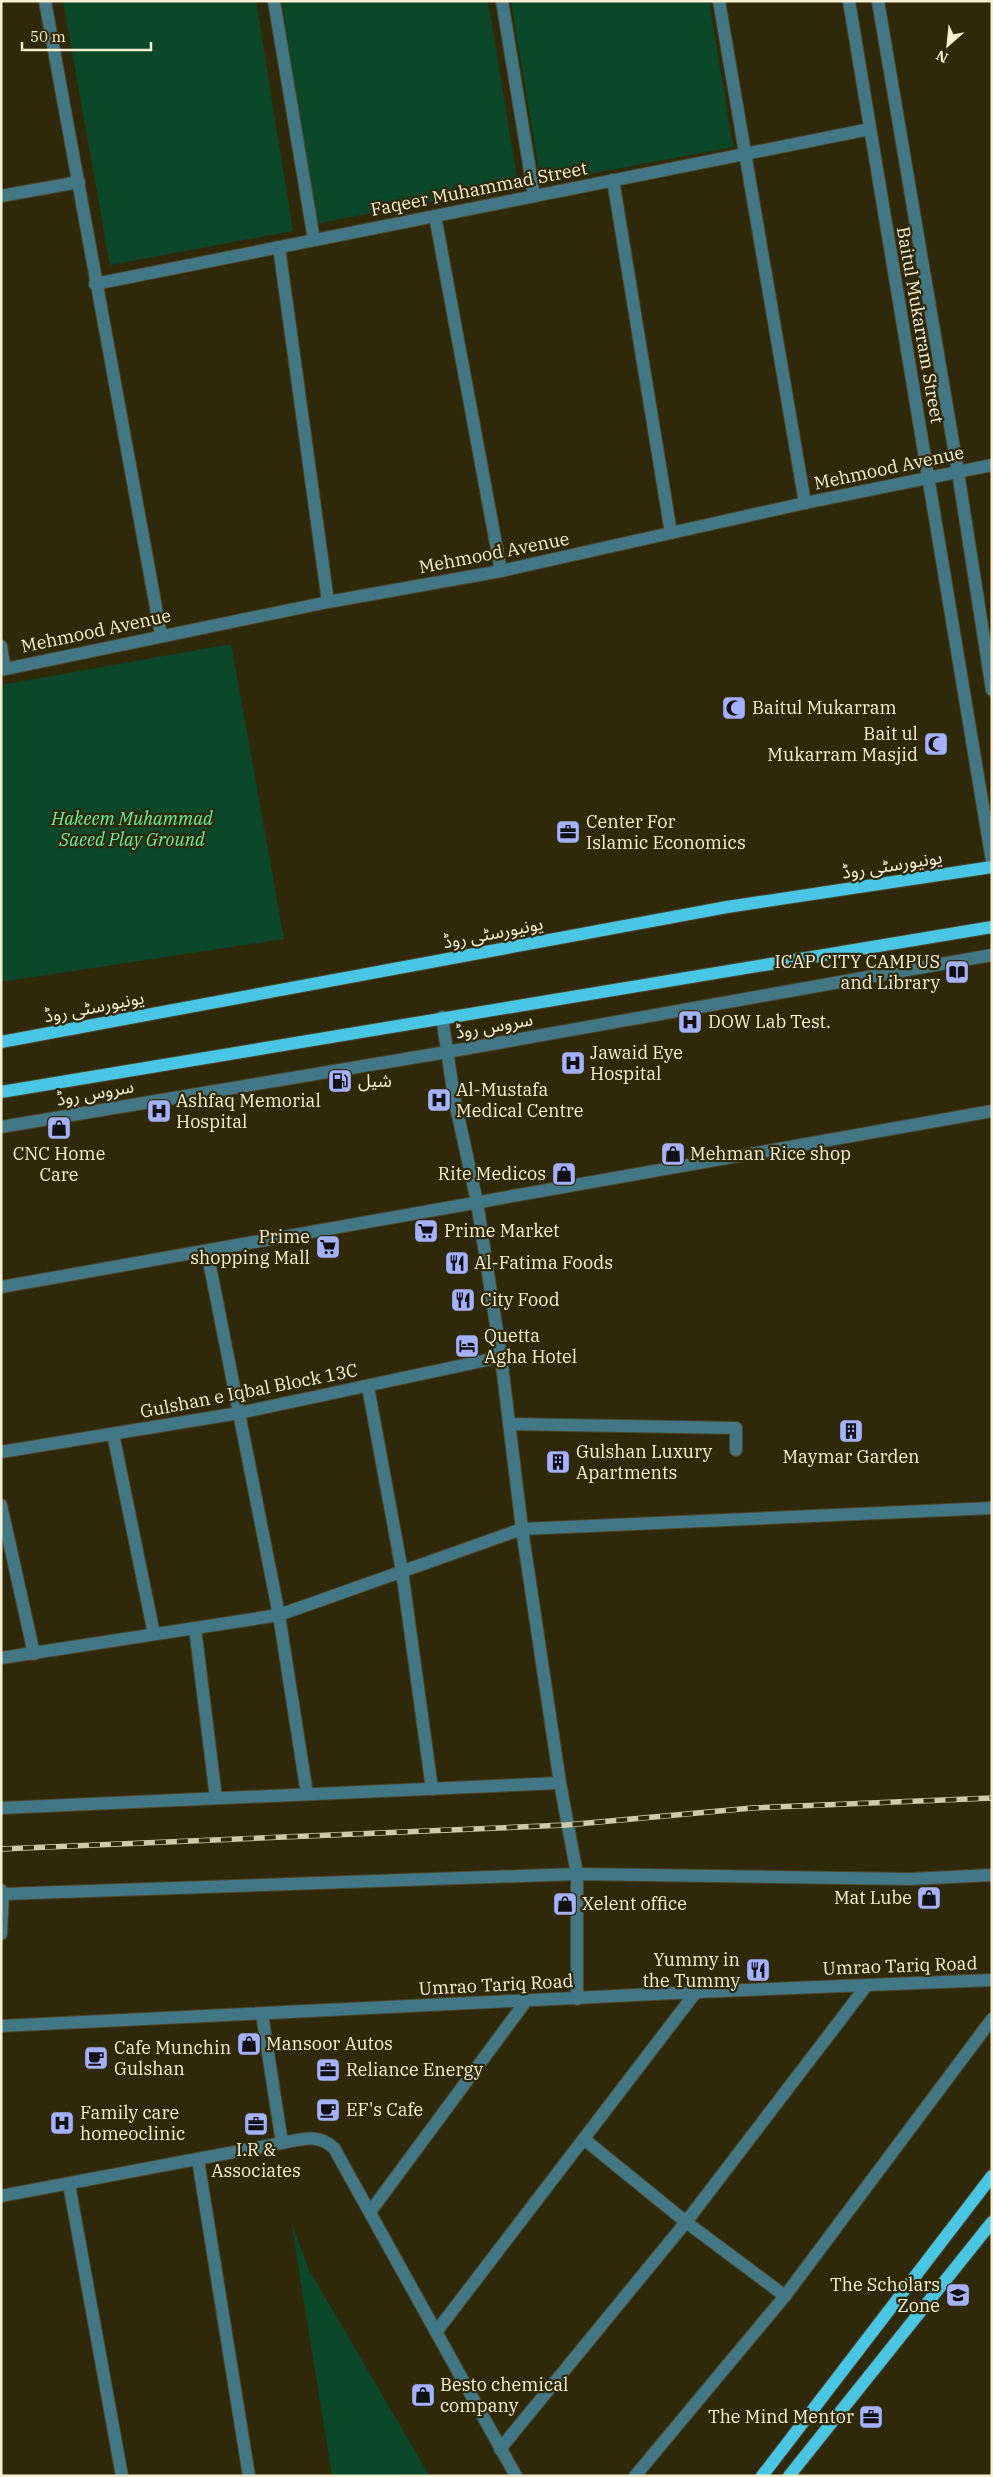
<svg xmlns="http://www.w3.org/2000/svg" width="993" height="2477" font-family="'IBM Plex Serif','Noto Sans Arabic',serif">
  <style>
    .green { fill: #0b4729 }
    .lines { fill: none; stroke-linecap: round; stroke-linejoin: round }
    .minor-casing { stroke: #4c4525; stroke-width: 14 }
    .major-casing { stroke: #4c4525; stroke-width: 14 }
    .minor { stroke: #427885; stroke-width: 12 }
    .major { stroke: #49c6e3; stroke-width: 12 }
    .rail-casing { stroke: #d1c9ab; stroke-width: 5.5 }
    .rail { stroke: #302909; stroke-width: 4; stroke-dasharray: 11; stroke-linecap: butt }
    .labels { text-anchor: middle; stroke-width: 4.5; stroke-linejoin: round; paint-order: stroke }
    .street-label { font-size: 18px; fill: #f8f0d2; stroke: #302909 }
    .poi-label { font-size: 18px; fill: #f8f0d2; stroke: #302909; text-anchor: start }
    .park-label { font-size: 18px; font-style: italic; fill: #64f1a3; stroke: #302909 }
  </style>
  <rect width="100%" height="100%" fill="#302909"/>
  <!-- green -->
  <g class="green">
    <path d="M63,1H256L293,231L110,265Z"/>
    <path d="M282,1H488L518,184L316,224Z"/>
    <path d="M511,1H709L733,147L541,183Z"/>
    <path d="M231,644L284,939L1,982V685Z"/>
    <path d="M291,2221L308,2268L429,2475L332,2476Z"/>
  </g>
  <g class="lines">
    <defs>
      <g id="minor">
        <path d="M45,1L161,635"/>
        <path d="M274,1L314,240"/>
        <path d="M502,1L534,195"/>
        <path d="M719,1L805,503"/>
        <path d="M849,1L992,861"/>
        <path d="M878,1L958,472L992,690"/>
        <path d="M613,180L671,533"/>
        <path d="M1,196L79,182"/>
        <path d="M435,216L501,571"/>
        <path d="M279,247L328,602"/>
        <path d="M95,284L870,129"/>
        <path d="M1,646L5,669"/>
        <path d="M1,670L328,602L501,571L805,503L992,465"/>
        <path d="M442,1017L454,1097L477,1202L501,1357L522,1529L560,1783L577,1874V1999"/>
        <path d="M1,1127L447,1052L992,955"/>
        <path d="M207,1251L279,1615L307,1794"/>
        <path d="M1,1287L992,1111"/>
        <path d="M368,1387L402,1571L432,1789"/>
        <path d="M509,1424L736,1428V1450"/>
        <path d="M113,1434L154,1634"/>
        <path d="M1,1452L239,1413L501,1357"/>
        <path d="M1,1505L34,1654"/>
        <path d="M195,1628L216,1798"/>
        <path d="M1,1658L279,1615L522,1529L992,1508"/>
        <path d="M1,1808L560,1783"/>
        <path d="M1,1890L3,1894L1,1934"/>
        <path d="M3,1894L577,1874L910,1879L992,1875"/>
        <path d="M262,2014L282,2143"/>
        <path d="M1,2026L696,1992L992,1980"/>
        <path d="M585,2140L686,2222L785,2296"/>
        <path d="M198,2160L249,2476"/>
        <path d="M69,2184L122,2476"/>
        <path d="M1,2196L282,2143C303,2139 317,2133 334,2148L516,2476"/>
        <path d="M370,2212L526,2001"/>
        <path d="M436,2332L696,1992"/>
        <path d="M500,2449L686,2222L867,1985"/>
        <path d="M635,2476L785,2296L992,2019"/>
      </g>
      <g id="major">
        <path d="M1,1042L727,907L992,867"/>
        <path d="M1,1092L992,927"/>
        <path d="M762,2476L992,2176"/>
        <path d="M789,2476L992,2222"/>
      </g>
    </defs>
    <!-- minor casing -->
    <use href="#minor" class="minor-casing"/>
    <!-- major casing -->
    <use href="#major" class="major-casing"/>
    <!-- minor -->
    <use href="#minor" class="minor"/>
    <!-- major -->
    <use href="#major" class="major"/>
    <defs>
      <path id="rail" d="M1,1849L566,1825L752,1808L992,1798"/>
    </defs>
    <!-- rail casing -->
    <use href="#rail" class="rail-casing"/>
    <!-- rail -->
    <use href="#rail" class="rail"/>
  </g>
  <!-- icons -->
  <defs>
    <symbol id="mosque-square" viewBox="-11 -11 22 22"><rect x="-9" y="-9" width="18" height="18" rx="4" fill="#a4b1fc" stroke="#302909"/><path d="M3.5-4.9A6 6 0 1 0 3.5 4.9A5 5 0 1 1 3.5-4.9Z" fill="#111"/></symbol>
    <symbol id="office-square" viewBox="-11 -11 22 22"><rect x="-9" y="-9" width="18" height="18" rx="4" fill="#a4b1fc" stroke="#302909"/><path d="M-6-3h4V-5.5h4V-3h4V5H-6ZM-1-4.5V-3h2v-1.5ZM-6 0V1H6V0Z" fill="#111"/></symbol>
    <symbol id="library-square" viewBox="-11 -11 22 22"><rect x="-9" y="-9" width="18" height="18" rx="4" fill="#a4b1fc" stroke="#302909"/><path d="M-6-4Q-3-5.5-.7-3.5V5Q-3 3-6 4ZM6-4Q3-5.5 .7-3.5V5Q3 3 6 4Z" fill="#111"/></symbol>
    <symbol id="hospital-square" viewBox="-11 -11 22 22"><rect x="-9" y="-9" width="18" height="18" rx="4" fill="#a4b1fc" stroke="#302909"/><path d="M-5-5h3v3.5h4V-5h3V5h-3V1.5h-4V5h-3Z" fill="#111"/></symbol>
    <symbol id="fuel-square" viewBox="-11 -11 22 22"><rect x="-9" y="-9" width="18" height="18" rx="4" fill="#a4b1fc" stroke="#302909"/><path d="M-5.5-6h7V0h2V4h1.3V-2.5L3-4.5l.8-.8L6-3V5H2.5V1h-1V6h-7ZM-4.2-4.7v3.2H.2V-4.7Z" fill="#111"/></symbol>
    <symbol id="shop-square" viewBox="-11 -11 22 22"><rect x="-9" y="-9" width="18" height="18" rx="4" fill="#a4b1fc" stroke="#302909"/><path d="M-5-2.5h2.3a2.7 3.5 0 0 1 5.4 0H5L5.5 6h-11ZM-1.5-2.5h3a1.5 2.3 0 0 0-3 0Z" fill="#111"/></symbol>
    <symbol id="supermarket-square" viewBox="-11 -11 22 22"><rect x="-9" y="-9" width="18" height="18" rx="4" fill="#a4b1fc" stroke="#302909"/><path d="M-6-5.5h2.5l.6 2H6L4.5 2H-2.5L-4.4-4H-6ZM-1.5 3.2a1.3 1.3 0 1 0 .1 0ZM3 3.2a1.3 1.3 0 1 0 .1 0Z" fill="#111"/></symbol>
    <symbol id="restaurant-square" viewBox="-11 -11 22 22"><rect x="-9" y="-9" width="18" height="18" rx="4" fill="#a4b1fc" stroke="#302909"/><path d="M-5-6h1v4h1v-4h1v4h1v-4h1v5L-1.5 .5V6h-2V.5L-5-1ZM5-6V6H3V1.5H1.5Q1.5-4 5-6Z" fill="#111"/></symbol>
    <symbol id="hotel-square" viewBox="-11 -11 22 22"><rect x="-9" y="-9" width="18" height="18" rx="4" fill="#a4b1fc" stroke="#302909"/><path d="M-6-4.5h1.5V1H6V5H4.5V3h-9V5H-6ZM-4 0a1.8 1.8 0 1 1 3.6 0ZM.5 0V-2.5h3Q6-2.5 6 0Z" fill="#111"/></symbol>
    <symbol id="building-square" viewBox="-11 -11 22 22"><rect x="-9" y="-9" width="18" height="18" rx="4" fill="#a4b1fc" stroke="#302909"/><path d="M-4-6H4V6H1V3H-1V6H-4ZM-2.5-4.3h1.7v1.8h-1.7ZM.8-4.3h1.7v1.8H.8ZM-2.5-1h1.7V.8h-1.7ZM.8-1h1.7V.8H.8Z" fill="#111"/></symbol>
    <symbol id="cafe-square" viewBox="-11 -11 22 22"><rect x="-9" y="-9" width="18" height="18" rx="4" fill="#a4b1fc" stroke="#302909"/><path d="M-5.5-4.5H6V0H3Q3 3.5 0 3.5H-2.5Q-5.5 3.5-5.5 0ZM3-3.2v2h1.7v-2ZM-6 4.5H4V6H-6Z" fill="#111"/></symbol>
    <symbol id="school-square" viewBox="-11 -11 22 22"><rect x="-9" y="-9" width="18" height="18" rx="4" fill="#a4b1fc" stroke="#302909"/><path d="M0-5L7-2L0 1L-7-2ZM-4 1L0 2.5L4 1V4Q0 6-4 4Z" fill="#111"/></symbol>
  </defs>
  <g fill-rule="evenodd">
    <use href="#mosque-square" x="720" y="694" width="28" height="28"/>
    <use href="#mosque-square" x="922" y="730" width="28" height="28"/>
    <use href="#office-square" x="554" y="818" width="28" height="28"/>
    <use href="#library-square" x="943" y="958" width="28" height="28"/>
    <use href="#hospital-square" x="676" y="1008" width="28" height="28"/>
    <use href="#hospital-square" x="559" y="1049" width="28" height="28"/>
    <use href="#fuel-square" x="326" y="1067" width="28" height="28"/>
    <use href="#hospital-square" x="425" y="1086" width="28" height="28"/>
    <use href="#hospital-square" x="145" y="1097" width="28" height="28"/>
    <use href="#shop-square" x="45" y="1114" width="28" height="28"/>
    <use href="#shop-square" x="659" y="1140" width="28" height="28"/>
    <use href="#shop-square" x="550" y="1160" width="28" height="28"/>
    <use href="#supermarket-square" x="412" y="1217" width="28" height="28"/>
    <use href="#supermarket-square" x="314" y="1233" width="28" height="28"/>
    <use href="#restaurant-square" x="443" y="1249" width="28" height="28"/>
    <use href="#restaurant-square" x="449" y="1286" width="28" height="28"/>
    <use href="#hotel-square" x="453" y="1332" width="28" height="28"/>
    <use href="#building-square" x="837" y="1417" width="28" height="28"/>
    <use href="#building-square" x="544" y="1448" width="28" height="28"/>
    <use href="#shop-square" x="915" y="1884" width="28" height="28"/>
    <use href="#shop-square" x="551" y="1890" width="28" height="28"/>
    <use href="#restaurant-square" x="744" y="1956" width="28" height="28"/>
    <use href="#shop-square" x="235" y="2030" width="28" height="28"/>
    <use href="#cafe-square" x="82" y="2044" width="28" height="28"/>
    <use href="#office-square" x="314" y="2056" width="28" height="28"/>
    <use href="#cafe-square" x="314" y="2096" width="28" height="28"/>
    <use href="#hospital-square" x="48" y="2109" width="28" height="28"/>
    <use href="#office-square" x="242" y="2110" width="28" height="28"/>
    <use href="#school-square" x="944" y="2281" width="28" height="28"/>
    <use href="#shop-square" x="409" y="2381" width="28" height="28"/>
    <use href="#office-square" x="857" y="2403" width="28" height="28"/>
  </g>
  <g class="labels">
    <!-- street labels -->
    <g class="street-label">
      <text transform="translate(479 189) rotate(-11)" y="6">Faqeer Muhammad Street</text>
      <text transform="translate(920 325) rotate(80)" y="6">Baitul Mukarram Street</text>
      <text transform="translate(889 468) rotate(-12)" y="6">Mehmood Avenue</text>
      <text transform="translate(494 553) rotate(-11)" y="6">Mehmood Avenue</text>
      <text transform="translate(96 631) rotate(-12)" y="6">Mehmood Avenue</text>
      <text transform="translate(892 865) rotate(-9)" y="6">یونیورسٹی روڈ</text>
      <text transform="translate(493 933) rotate(-11)" y="6">یونیورسٹی روڈ</text>
      <text transform="translate(94 1007) rotate(-11)" y="6">یونیورسٹی روڈ</text>
      <text transform="translate(494 1026) rotate(-10)" y="6">سروس روڈ</text>
      <text transform="translate(95 1093) rotate(-10)" y="6">سروس روڈ</text>
      <text transform="translate(249 1391) rotate(-11)" y="6">Gulshan e Iqbal Block 13C</text>
      <text transform="translate(900 1966) rotate(-2)" y="6">Umrao Tariq Road</text>
      <text transform="translate(496 1985) rotate(-3)" y="6">Umrao Tariq Road</text>
    </g>
    <!-- poi labels -->
    <g class="poi-label">
      <text x="752" y="714">Baitul Mukarram</text>
      <text x="918" y="740" text-anchor="end">Bait ul<tspan x="918" dy="21">Mukarram Masjid</tspan></text>
      <text x="586" y="828">Center For<tspan x="586" dy="21">Islamic Economics</tspan></text>
      <text x="940" y="968" text-anchor="end">ICAP CITY CAMPUS<tspan x="940" dy="21">and Library</tspan></text>
      <text x="708" y="1028">DOW Lab Test.</text>
      <text x="590" y="1059">Jawaid Eye<tspan x="590" dy="21">Hospital</tspan></text>
      <text x="358" y="1087">شیل</text>
      <text x="456" y="1096">Al-Mustafa<tspan x="456" dy="21">Medical Centre</tspan></text>
      <text x="176" y="1107">Ashfaq Memorial<tspan x="176" dy="21">Hospital</tspan></text>
      <text x="59" y="1160" text-anchor="middle">CNC Home<tspan x="59" dy="21">Care</tspan></text>
      <text x="690" y="1160">Mehman Rice shop</text>
      <text x="546" y="1180" text-anchor="end">Rite Medicos</text>
      <text x="444" y="1237">Prime Market</text>
      <text x="310" y="1243" text-anchor="end">Prime<tspan x="310" dy="21">shopping Mall</tspan></text>
      <text x="474" y="1269">Al-Fatima Foods</text>
      <text x="480" y="1306">City Food</text>
      <text x="484" y="1342">Quetta<tspan x="484" dy="21">Agha Hotel</tspan></text>
      <text x="576" y="1458">Gulshan Luxury<tspan x="576" dy="21">Apartments</tspan></text>
      <text x="851" y="1463" text-anchor="middle">Maymar Garden</text>
      <text x="912" y="1904" text-anchor="end">Mat Lube</text>
      <text x="582" y="1910">Xelent office</text>
      <text x="740" y="1966" text-anchor="end">Yummy in<tspan x="740" dy="21">the Tummy</tspan></text>
      <text x="266" y="2050">Mansoor Autos</text>
      <text x="114" y="2054">Cafe Munchin<tspan x="114" dy="21">Gulshan</tspan></text>
      <text x="346" y="2076">Reliance Energy</text>
      <text x="346" y="2116">EF's Cafe</text>
      <text x="80" y="2119">Family care<tspan x="80" dy="21">homeoclinic</tspan></text>
      <text x="256" y="2156" text-anchor="middle">I.R &amp;<tspan x="256" dy="21">Associates</tspan></text>
      <text x="940" y="2291" text-anchor="end">The Scholars<tspan x="940" dy="21">Zone</tspan></text>
      <text x="440" y="2391">Besto chemical<tspan x="440" dy="21">company</tspan></text>
      <text x="854" y="2423" text-anchor="end">The Mind Mentor</text>
    </g>
    <!-- park labels -->
    <g class="park-label">
      <text x="132" y="825">Hakeem Muhammad<tspan x="132" dy="21">Saeed Play Ground</tspan></text>
    </g>
  </g>
  <!-- border -->
  <rect width="993" height="2477" fill="none" stroke="#f8f0d2" stroke-width="5"/>
  <!-- north arrow -->
  <g transform="translate(948 45) rotate(207)" stroke="#302909" stroke-width="4" paint-order="stroke">
  <path d="M0-4L9 19L0 12L-9 19Z" fill="#f8f0d2"/>
  <text y="-8" font-size="14" font-weight="bold" text-anchor="middle" fill="#f8f0d2">N</text>
  </g>
  <!-- scale -->
  <path d="M22 42v8h129v-8" fill="none" stroke="#f8f0d2" stroke-width="2.5"/>
  <text x="30" y="42" font-size="15" fill="#f8f0d2" stroke="#302909" stroke-width="4" paint-order="stroke">50 m</text>
</svg>
